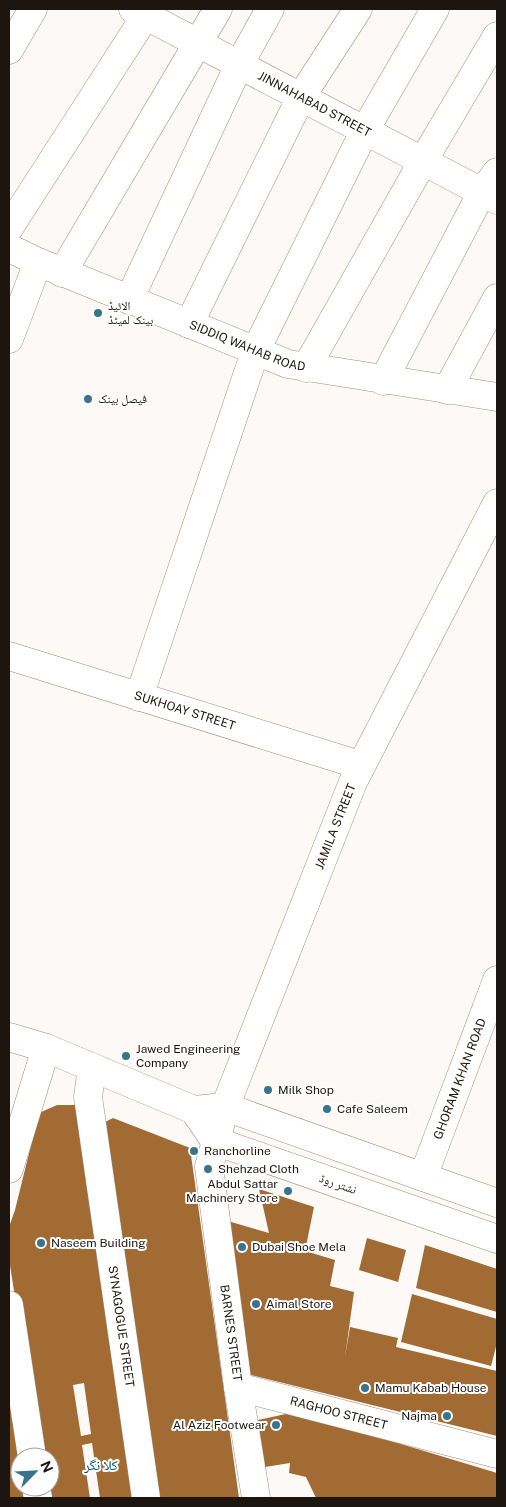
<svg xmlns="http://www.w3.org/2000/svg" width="506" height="1507" font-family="'Public Sans','Noto Naskh Arabic',sans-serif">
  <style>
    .building { fill: #a16b33; fill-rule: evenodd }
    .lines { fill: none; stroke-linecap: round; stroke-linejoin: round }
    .street-casing { stroke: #a18f7f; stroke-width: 29 }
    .secondary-casing { stroke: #a18f7f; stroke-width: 29 }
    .primary-casing { stroke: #a18f7f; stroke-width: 29 }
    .street { stroke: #fff; stroke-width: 28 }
    .secondary { stroke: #fff; stroke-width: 28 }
    .primary { stroke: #fff; stroke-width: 28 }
    .poi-dot { fill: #39738c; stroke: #fff; stroke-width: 2 }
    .labels { text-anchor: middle; stroke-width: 4; stroke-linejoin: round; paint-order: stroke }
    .street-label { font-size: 12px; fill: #1d1610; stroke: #fff }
    .poi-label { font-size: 12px; fill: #1d1610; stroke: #fff; text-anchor: start }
    .neighbourhood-label { font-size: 14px; fill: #095570; stroke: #fff }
  </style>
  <rect width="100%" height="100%" fill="#fdf9f6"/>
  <!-- building -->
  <g class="building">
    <path d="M57,1105H79L137,1498H100L92,1443L82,1445L90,1498H46L45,1487H50V1457H40L9,1259V1227L15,1210L39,1113ZM84,1383L91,1434L81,1436L73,1385Z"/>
    <path d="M113,1118L190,1148L239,1498H155L101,1124Z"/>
    <path d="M259,1189L314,1207L305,1251L335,1260L330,1286L354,1292L345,1357L350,1327L398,1338L396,1347L497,1371V1436L243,1373L221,1219L269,1233Z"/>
    <path d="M367,1238L406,1250L398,1282L359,1270Z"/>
    <path d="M425,1245L497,1269V1312L416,1288Z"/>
    <path d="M412,1294L497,1319V1343L491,1366L401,1342Z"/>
    <path d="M9,1366L20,1457V1487H28L30,1498H9Z"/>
    <path d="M295,1412L497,1473V1498H316L306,1477L289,1473L290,1463L265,1467L258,1420Z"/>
  </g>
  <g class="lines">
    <defs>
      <g id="street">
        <path id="s1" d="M133,9L497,200"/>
        <path d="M9,50L33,9"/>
        <path d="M9,228L150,9"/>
        <path d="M62,273L218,9"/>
        <path d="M129,300L239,65L270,9"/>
        <path d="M189,324L301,97L358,9"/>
        <path d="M9,339L38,262"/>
        <path d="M306,368L423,161L497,36"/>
        <path d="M383,381L482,192L497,172"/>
        <path d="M447,390L497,298"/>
        <path id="s2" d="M9,656L360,765"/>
        <path d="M139,697L255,352L365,130L435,9"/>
        <path id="s3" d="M92,1067L88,1097L146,1498"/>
        <path d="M9,1169L46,1048"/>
        <path id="s4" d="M423,1177L497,980"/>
        <path d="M9,1305L32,1457"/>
        <path id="s5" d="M238,1387L497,1454"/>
        <path d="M36,1487L38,1498"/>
      </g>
      <g id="secondary">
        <path id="s6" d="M9,248L38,262L288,364L497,397"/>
        <path id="s7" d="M256,1498L238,1387L209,1167L225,1107L353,782L497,503"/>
      </g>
      <g id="primary">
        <path d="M9,1037L46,1048L194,1110L225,1107L497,1203"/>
        <path d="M194,1110L215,1141L497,1239"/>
      </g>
    </defs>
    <!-- street casing -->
    <use href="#street" class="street-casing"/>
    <!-- secondary casing -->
    <use href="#secondary" class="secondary-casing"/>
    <!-- primary casing -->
    <use href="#primary" class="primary-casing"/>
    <!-- street -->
    <use href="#street" class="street"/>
    <!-- secondary -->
    <use href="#secondary" class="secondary"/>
    <!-- primary -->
    <use href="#primary" class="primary"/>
  </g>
  <!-- markers -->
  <g class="poi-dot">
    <circle cx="98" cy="313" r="5"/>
    <circle cx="88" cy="399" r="5"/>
    <circle cx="126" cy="1056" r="5"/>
    <circle cx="268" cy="1090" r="5"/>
    <circle cx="327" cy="1109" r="5"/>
    <circle cx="194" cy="1151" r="5"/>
    <circle cx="208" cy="1169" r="5"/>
    <circle cx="288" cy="1191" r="5"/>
    <circle cx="41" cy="1243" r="5"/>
    <circle cx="242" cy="1247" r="5"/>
    <circle cx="256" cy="1304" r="5"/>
    <circle cx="365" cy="1388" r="5"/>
    <circle cx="447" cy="1416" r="5"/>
    <circle cx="276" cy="1425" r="5"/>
  </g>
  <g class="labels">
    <!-- street labels -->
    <g class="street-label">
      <text dy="4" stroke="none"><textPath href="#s1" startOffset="205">JINNAHABAD STREET</textPath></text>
      <text dy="4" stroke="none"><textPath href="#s6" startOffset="258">SIDDIQ WAHAB ROAD</textPath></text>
      <text dy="4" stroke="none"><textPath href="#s2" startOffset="184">SUKHOAY STREET</textPath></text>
      <text dy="4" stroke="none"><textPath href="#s7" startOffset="698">JAMILA STREET</textPath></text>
      <text dy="4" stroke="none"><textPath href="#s4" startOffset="105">GHORAM KHAN ROAD</textPath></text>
      <text transform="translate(338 1184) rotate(19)" y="4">نشتر روڈ</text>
      <text dy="4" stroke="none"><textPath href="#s3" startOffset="262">SYNAGOGUE STREET</textPath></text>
      <text transform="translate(231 1333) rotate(82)" y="4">BARNES STREET</text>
      <text dy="4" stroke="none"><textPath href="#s5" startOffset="104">RAGHOO STREET</textPath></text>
    </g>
    <!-- poi labels -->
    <g class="poi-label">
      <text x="108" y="310">الائیڈ<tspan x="108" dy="14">بینک لمیٹڈ</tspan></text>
      <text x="98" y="403">فیصل بینک</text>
      <text x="136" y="1053">Jawed Engineering<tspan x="136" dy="14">Company</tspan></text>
      <text x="278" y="1094">Milk Shop</text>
      <text x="337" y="1113">Cafe Saleem</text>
      <text x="204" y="1155">Ranchorline</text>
      <text x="218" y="1173">Shehzad Cloth</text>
      <text x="278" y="1188" text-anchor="end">Abdul Sattar<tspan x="278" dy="14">Machinery Store</tspan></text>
      <text x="51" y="1247">Naseem Building</text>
      <text x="252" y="1251">Dubai Shoe Mela</text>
      <text x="266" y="1308">Aimal Store</text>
      <text x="375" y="1392">Mamu Kabab House</text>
      <text x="437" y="1420" text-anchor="end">Najma</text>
      <text x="266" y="1429" text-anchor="end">Al Aziz Footwear</text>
    </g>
    <!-- neighbourhood labels -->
    <g class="neighbourhood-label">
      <text x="101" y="1470">کلا نگر</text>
    </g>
  </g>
  <!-- border -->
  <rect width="506" height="1507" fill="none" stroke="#1d1610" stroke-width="20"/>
  <!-- north arrow -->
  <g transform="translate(35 1472) rotate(66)"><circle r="24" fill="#ffffff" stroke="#a5a29f"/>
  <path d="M0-4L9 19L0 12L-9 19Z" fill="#39738c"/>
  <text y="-8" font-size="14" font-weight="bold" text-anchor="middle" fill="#1d1610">N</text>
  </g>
</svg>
